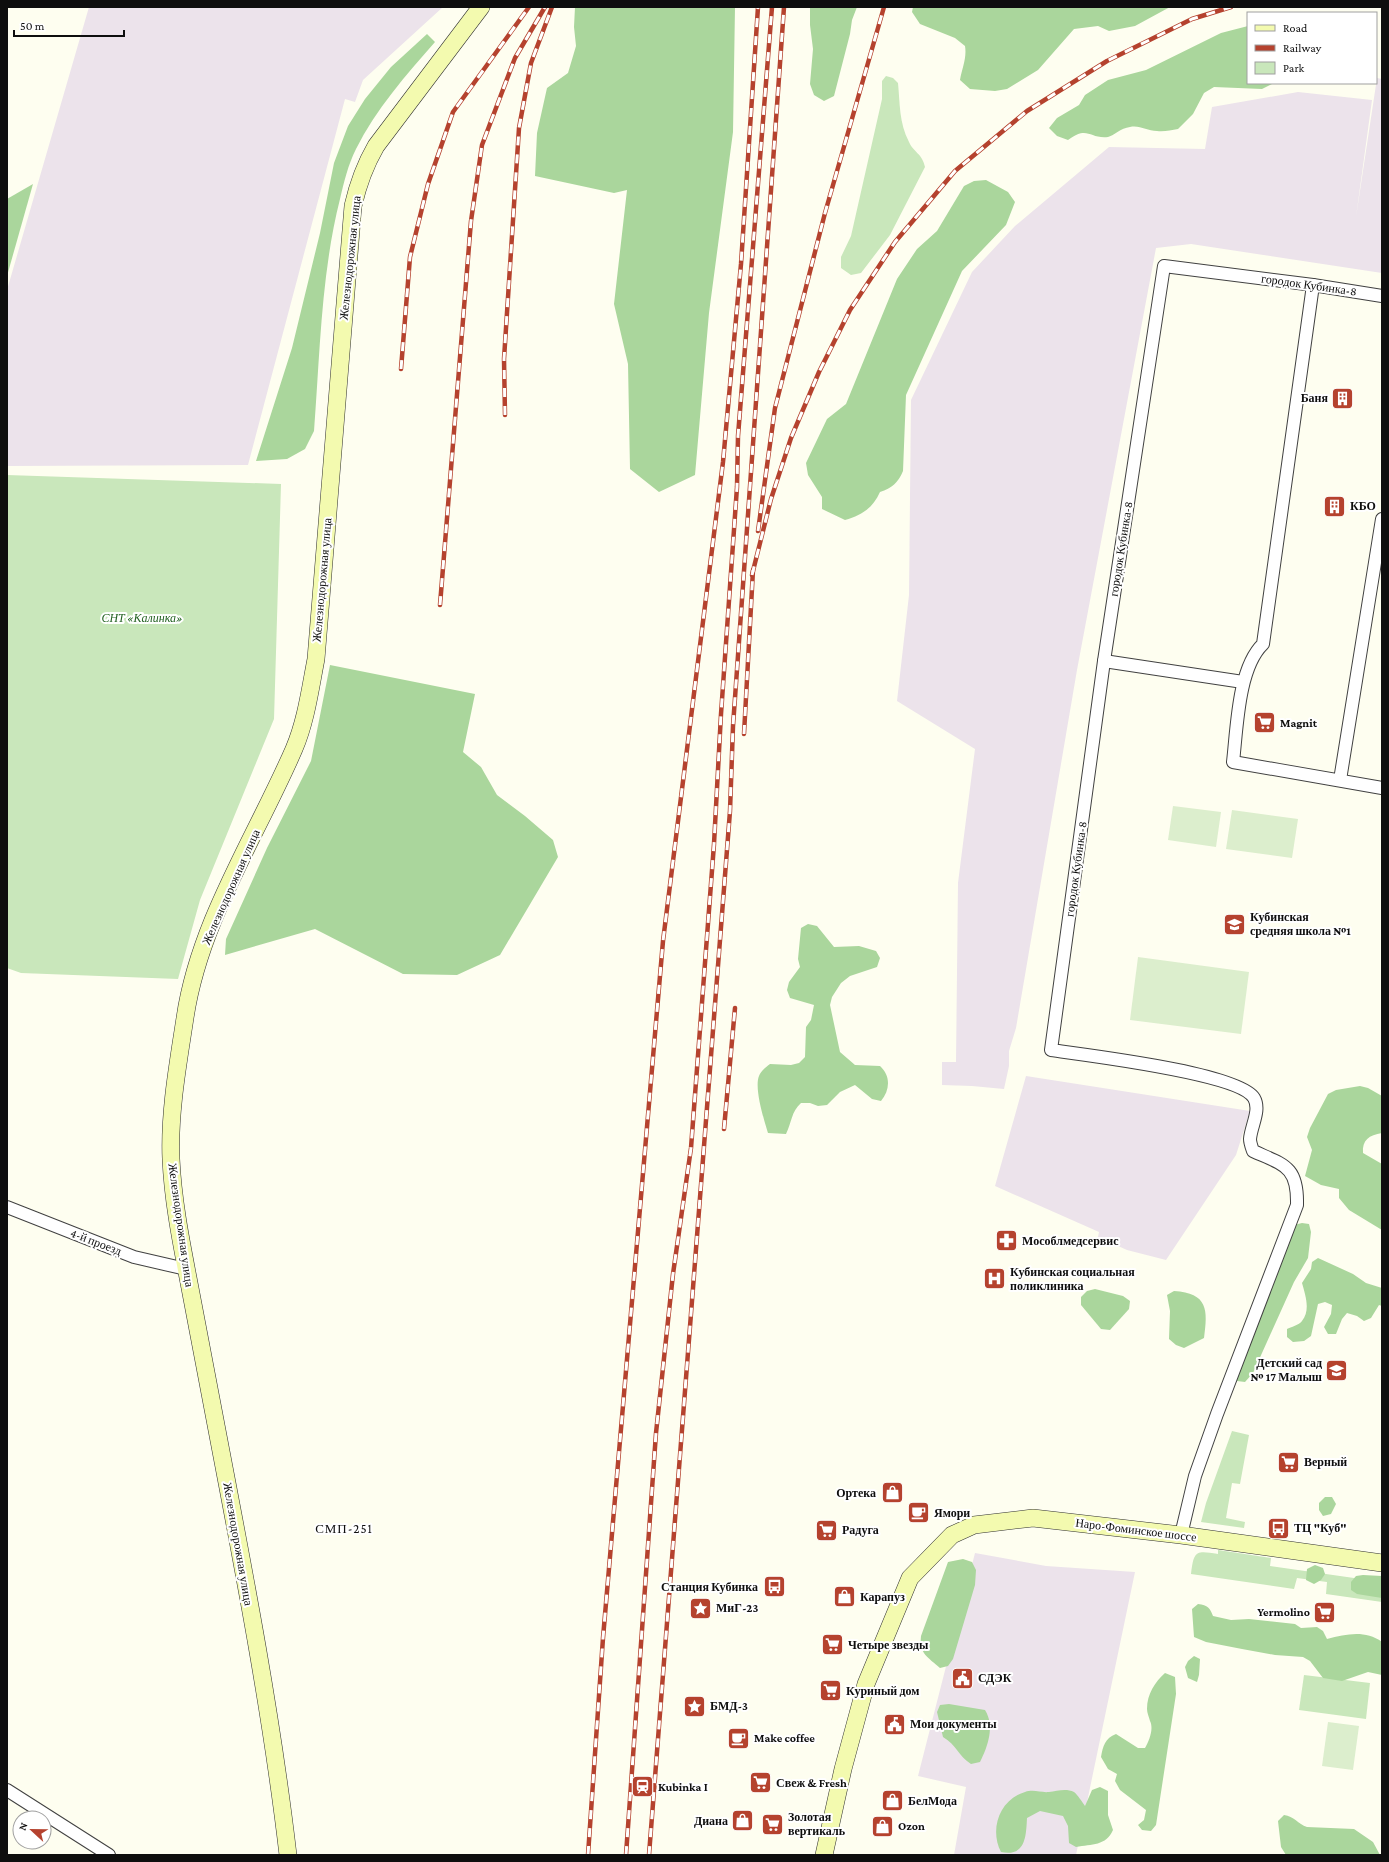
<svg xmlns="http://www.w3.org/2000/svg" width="1389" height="1862" font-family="'Crimson Pro',serif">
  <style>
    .industrial { fill: #ece3eb }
    .green { fill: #c9e7bb }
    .forest { fill: #aad69c }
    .pitch { fill: #dceecd }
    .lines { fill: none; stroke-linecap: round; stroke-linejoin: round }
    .street-casing { stroke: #414141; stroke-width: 14 }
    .secondary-casing { stroke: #303030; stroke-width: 18 }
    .street { stroke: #fff; stroke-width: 12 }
    .secondary { stroke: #f3faaf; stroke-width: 17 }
    .rail-casing { stroke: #b5422e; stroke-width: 4.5 }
    .rail { stroke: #fff; stroke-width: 3; stroke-dasharray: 9; stroke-linecap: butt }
    .labels { text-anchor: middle; stroke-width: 4; stroke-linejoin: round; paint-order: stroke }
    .street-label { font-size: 12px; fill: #0e0e0e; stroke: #fff }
    .poi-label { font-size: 12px; font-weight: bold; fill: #0e0e0e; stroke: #fff; text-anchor: start }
    .park-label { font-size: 12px; font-style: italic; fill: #236222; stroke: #fff }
    .neighbourhood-label { font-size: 13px; letter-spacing: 1px; fill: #0e0e0e; stroke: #fff }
  </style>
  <rect width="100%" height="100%" fill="#fefef0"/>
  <!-- industrial -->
  <g class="industrial">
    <path d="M89,7H443L363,80L355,102L345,99L248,465L7,466V290Z"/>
    <path d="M1377,78L1382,79V273L1191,244L1156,248L1077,670L1016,1028L1009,1051V1066L1004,1089L972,1086L942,1085V1062H956L958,883L975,749L897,701L909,595L911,400L972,272L1015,226L1109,147L1205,149L1212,107L1298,92L1372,100L1356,217Z"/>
    <path d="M1026,1076L1250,1111L1236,1155L1166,1260L1127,1250L1098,1237L1099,1232L995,1186Z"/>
    <path d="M975,1553L1046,1566L1135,1572L1076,1855H954L966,1787L918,1776Z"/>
  </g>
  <!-- green -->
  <g class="green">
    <path d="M886,76L893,78L898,83C900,103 899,123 909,142C914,153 922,153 925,167L890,235L861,273L851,275L841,268V257L851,236L882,99V81Z"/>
    <path d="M7,475L281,484L274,719L200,900L178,979L21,973L7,968Z"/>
    <path d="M1232,1431L1249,1435L1240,1484L1232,1483L1226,1518L1245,1522L1244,1528L1201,1522L1206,1503Z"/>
    <path d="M1218,1550L1271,1558L1270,1566L1382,1582V1602L1326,1594L1327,1582L1297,1578L1294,1589L1191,1574C1194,1551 1195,1550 1218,1554Z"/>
    <path d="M1304,1675L1370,1683L1366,1719L1299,1710Z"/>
  </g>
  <!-- forest -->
  <g class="forest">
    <path d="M575,7H735L733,132L709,313L695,475L659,492L630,469L628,364L614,304L627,190L614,193L535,176L537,133L547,88L568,73L576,46L574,27Z"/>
    <path d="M810,7H857L852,20L850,34L834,96L824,101L814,95L810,84L813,49L810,25Z"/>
    <path d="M913,7H1170L1135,26L1109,31L1098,26L1074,29L1038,70L1007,89L995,91L970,89L960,80C962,68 967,58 965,46L955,38L920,24L912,12Z"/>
    <path d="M1248,26V83H1274L1262,89L1214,87L1204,93L1193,114L1178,129C1171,130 1164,132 1157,131C1147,131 1140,125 1130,127C1121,128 1113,136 1108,137C1089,139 1088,125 1068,140L1057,136L1049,128L1057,118L1079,105L1085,95L1108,80L1146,70L1221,33Z"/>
    <path d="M427,34L435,42C406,75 376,109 356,149C348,165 344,182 340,199C321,274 320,354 314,431L305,449L287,459L256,461L292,348L320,233L334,163L348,126L365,99L391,67Z"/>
    <path d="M986,180L1008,192L1015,202L1006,225L962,271L906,395L903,471C898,483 892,488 880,492C873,508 862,515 845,520L822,509V497L808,475L806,463L827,419L846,404L897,279L917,249L937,231L964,186L974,181Z"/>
    <path d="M33,184L7,276V199Z"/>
    <path d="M330,665L475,694L463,752L481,767L497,795L525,816L553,840L558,857L500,955L457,975L403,974L315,929L225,955L226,939L267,848L311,761Z"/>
    <path d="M808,924L817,926L834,947L859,946L876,951L880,958L877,967L850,976L841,983L832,997L830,1005L840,1052L855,1065L880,1066C891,1076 890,1090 881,1101L872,1099L855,1085L840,1092L827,1105L818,1106L810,1103H801C791,1112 792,1122 786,1134L768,1133C764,1120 754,1088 759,1076C761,1071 766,1067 770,1064L791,1065L799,1063L805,1057L806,1027L811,1020L814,1005L790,998L787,990L789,982L800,967L798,959L801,928Z"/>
    <path d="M1360,1086L1368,1088L1382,1096V1133C1369,1135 1362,1140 1363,1153L1382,1164V1230L1349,1210L1339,1198V1189L1321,1185L1305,1176L1312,1150L1307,1137L1310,1128L1328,1094L1336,1090Z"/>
    <path d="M1302,1223L1309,1224L1311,1232L1308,1258L1294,1282L1253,1373L1245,1382L1237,1381L1232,1376L1294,1225Z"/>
    <path d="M1318,1258L1353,1274L1366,1283L1382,1288V1306L1379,1305L1371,1318L1364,1321L1357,1316L1347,1313L1342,1319L1336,1334H1328L1324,1327L1331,1314L1332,1305L1325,1302L1318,1304L1311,1336L1304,1341L1293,1342L1287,1337V1329C1291,1327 1299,1325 1302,1321C1311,1310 1305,1294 1302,1283L1311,1269L1312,1262Z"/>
    <path d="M1095,1289L1123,1296L1130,1301L1129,1309L1110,1330L1101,1329L1081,1305V1297L1087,1291Z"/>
    <path d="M1174,1291C1208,1293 1208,1310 1204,1338L1184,1348L1176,1345L1169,1339L1170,1311L1167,1295Z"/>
    <path d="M1325,1497H1332L1336,1504L1331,1514L1323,1516L1319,1510V1503Z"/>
    <path d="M963,1559L972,1562L976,1570L975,1585L953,1659L948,1666L940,1668C928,1657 919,1654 921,1636L948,1562Z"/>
    <path d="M1315,1565L1323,1568L1325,1574L1321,1580L1314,1584L1306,1580L1307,1569Z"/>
    <path d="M1363,1575L1382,1576V1598L1357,1594L1351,1590V1582L1356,1576Z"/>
    <path d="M1198,1604C1208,1605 1210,1608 1213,1616L1231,1620L1249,1619L1295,1624L1301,1628L1317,1627L1323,1631L1327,1639C1347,1634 1365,1630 1382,1642V1675L1368,1672L1342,1681L1323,1678L1310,1661L1303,1657L1275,1655L1242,1649L1206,1642L1194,1637L1192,1609Z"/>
    <path d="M1194,1656L1200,1659L1199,1675L1197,1682L1188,1678L1185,1667L1188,1661Z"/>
    <path d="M1165,1673L1175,1677L1176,1694L1156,1825L1151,1831L1142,1830L1138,1825L1144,1820L1146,1810L1120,1790L1115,1781L1117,1774L1108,1769L1101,1757C1103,1746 1105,1738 1116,1734L1138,1748H1145C1149,1741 1154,1729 1150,1721C1149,1717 1147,1713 1147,1709C1147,1694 1155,1682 1165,1673Z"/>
    <path d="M949,1704L985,1710C995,1726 988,1746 980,1762L971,1764C958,1756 957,1745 943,1737L937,1712L940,1705Z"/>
    <path d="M1100,1787L1108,1791V1815L1113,1830C1106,1846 1092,1844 1076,1847L1069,1843L1068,1826L1063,1816L1040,1811L1027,1818C1026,1836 1026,1857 1001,1852C989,1829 1000,1799 1025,1792C1034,1789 1041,1793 1049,1792C1057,1791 1066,1788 1074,1792C1078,1795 1082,1802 1085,1806L1092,1790Z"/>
    <path d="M1284,1815C1294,1816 1298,1824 1307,1827L1354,1829L1373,1842L1380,1855H1286L1281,1847L1278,1821Z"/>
  </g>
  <!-- pitch -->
  <g class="pitch">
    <path d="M1173,806L1221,812L1216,847L1168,840Z"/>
    <path d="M1232,810L1298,819L1292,858L1226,849Z"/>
    <path d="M1138,957L1249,972L1241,1034L1130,1020Z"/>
    <path d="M1328,1722L1359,1726L1353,1770L1322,1766Z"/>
  </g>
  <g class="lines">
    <defs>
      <g id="street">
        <path d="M1313,285L1263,644C1238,668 1237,728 1233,762L1382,788"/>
        <path d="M1104,661L1243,682"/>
        <path d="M1340,780L1382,519"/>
        <path d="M7,1207L134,1257L186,1269"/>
        <path d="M1181,1535L1195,1476L1217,1414L1297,1205C1298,1166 1284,1165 1253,1151C1252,1148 1250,1143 1250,1139C1251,1126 1261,1110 1254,1098C1239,1073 1085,1055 1051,1050L1104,661L1164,266L1313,285L1382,296"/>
        <path d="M7,1790L109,1855"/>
      </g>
      <g id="secondary">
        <path d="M288,1855C272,1718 246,1582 220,1446C210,1393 200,1341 190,1288C182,1246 173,1203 171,1159C169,1113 178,1064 185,1018C199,922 256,837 294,749C306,721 310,690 316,659L353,206C358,184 365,165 376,146L481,7"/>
        <path d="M824,1855L843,1769L866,1684L910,1578L952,1535L974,1525L1033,1518L1181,1535L1382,1563"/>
      </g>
    </defs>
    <!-- street casing -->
    <use href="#street" class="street-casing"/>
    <!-- secondary casing -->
    <use href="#secondary" class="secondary-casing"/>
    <!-- street -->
    <use href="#street" class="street"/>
    <!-- secondary -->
    <use href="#secondary" class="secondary"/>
    <defs>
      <g id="rail">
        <path d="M401,369L410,257L428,184L453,112L529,7"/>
        <path d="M505,415L504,359L519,128L531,63L552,7"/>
        <path d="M758,531L775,408L825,213L884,7"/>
        <path d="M752,575L771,499L791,438L819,372L850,310L895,242L955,171L1027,111L1107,61L1192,19L1231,7"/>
        <path d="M440,605L471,221L482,145L515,58L545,7"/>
        <path d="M744,734L753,570"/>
        <path d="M724,1129L735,1008"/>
        <path d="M588,1855L603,1638L663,941L723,462L741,264L758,7"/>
        <path d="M626,1855L656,1433L673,1274L691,1148L714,844L721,714L737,487L738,436L772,7"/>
        <path d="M649,1855L730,811L733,726L784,7"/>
      </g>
    </defs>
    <!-- rail casing -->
    <use href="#rail" class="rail-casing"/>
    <!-- rail -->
    <use href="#rail" class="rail"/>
  </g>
  <!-- icons -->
  <defs>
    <symbol id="building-square" viewBox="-11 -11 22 22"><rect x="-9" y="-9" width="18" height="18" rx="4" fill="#b5422e" stroke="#fff"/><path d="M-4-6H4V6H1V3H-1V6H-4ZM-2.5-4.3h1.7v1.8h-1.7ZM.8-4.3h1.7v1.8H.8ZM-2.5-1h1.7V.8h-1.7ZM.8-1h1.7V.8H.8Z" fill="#fff"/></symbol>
    <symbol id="supermarket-square" viewBox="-11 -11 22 22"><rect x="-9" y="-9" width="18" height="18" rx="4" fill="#b5422e" stroke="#fff"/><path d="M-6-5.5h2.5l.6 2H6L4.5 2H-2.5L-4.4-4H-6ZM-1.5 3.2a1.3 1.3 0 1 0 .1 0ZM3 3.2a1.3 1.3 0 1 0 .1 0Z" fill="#fff"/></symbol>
    <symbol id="school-square" viewBox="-11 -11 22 22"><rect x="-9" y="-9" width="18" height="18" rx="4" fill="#b5422e" stroke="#fff"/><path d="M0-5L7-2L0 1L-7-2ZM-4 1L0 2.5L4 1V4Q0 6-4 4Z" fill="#fff"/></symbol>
    <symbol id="pharmacy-square" viewBox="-11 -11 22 22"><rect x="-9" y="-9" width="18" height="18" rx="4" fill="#b5422e" stroke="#fff"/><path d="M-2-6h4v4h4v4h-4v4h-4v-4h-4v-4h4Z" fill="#fff"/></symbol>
    <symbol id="hospital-square" viewBox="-11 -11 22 22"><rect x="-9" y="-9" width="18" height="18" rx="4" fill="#b5422e" stroke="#fff"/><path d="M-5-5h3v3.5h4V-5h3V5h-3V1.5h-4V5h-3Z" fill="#fff"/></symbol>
    <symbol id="shop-square" viewBox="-11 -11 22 22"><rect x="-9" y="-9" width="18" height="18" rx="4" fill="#b5422e" stroke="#fff"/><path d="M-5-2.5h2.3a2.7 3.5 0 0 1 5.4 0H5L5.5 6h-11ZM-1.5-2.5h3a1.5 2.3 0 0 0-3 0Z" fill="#fff"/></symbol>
    <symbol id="cafe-square" viewBox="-11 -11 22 22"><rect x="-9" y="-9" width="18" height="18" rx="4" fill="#b5422e" stroke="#fff"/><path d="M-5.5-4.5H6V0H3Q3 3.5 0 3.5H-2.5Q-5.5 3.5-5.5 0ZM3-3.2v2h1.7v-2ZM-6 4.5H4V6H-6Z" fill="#fff"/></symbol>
    <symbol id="bus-square" viewBox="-11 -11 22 22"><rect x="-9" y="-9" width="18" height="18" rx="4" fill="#b5422e" stroke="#fff"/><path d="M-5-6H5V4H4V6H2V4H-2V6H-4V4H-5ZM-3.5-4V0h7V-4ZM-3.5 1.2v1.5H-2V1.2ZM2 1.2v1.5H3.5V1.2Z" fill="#fff"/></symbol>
    <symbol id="sight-square" viewBox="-11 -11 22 22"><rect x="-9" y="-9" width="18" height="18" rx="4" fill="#b5422e" stroke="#fff"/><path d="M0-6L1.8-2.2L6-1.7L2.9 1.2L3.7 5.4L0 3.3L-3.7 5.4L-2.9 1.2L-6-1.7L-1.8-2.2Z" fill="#fff"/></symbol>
    <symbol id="civic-square" viewBox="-11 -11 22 22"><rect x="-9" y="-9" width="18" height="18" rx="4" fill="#b5422e" stroke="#fff"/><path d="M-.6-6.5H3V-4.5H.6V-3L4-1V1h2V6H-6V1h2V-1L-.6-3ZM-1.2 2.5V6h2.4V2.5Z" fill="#fff"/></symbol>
    <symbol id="station-square" viewBox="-11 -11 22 22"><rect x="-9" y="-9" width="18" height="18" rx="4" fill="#b5422e" stroke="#fff"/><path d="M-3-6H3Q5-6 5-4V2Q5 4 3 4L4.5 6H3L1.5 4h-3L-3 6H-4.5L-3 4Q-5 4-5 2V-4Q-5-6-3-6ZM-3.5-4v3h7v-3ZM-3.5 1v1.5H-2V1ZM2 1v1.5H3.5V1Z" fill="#fff"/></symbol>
  </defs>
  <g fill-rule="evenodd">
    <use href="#building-square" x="1330" y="386" width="25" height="25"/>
    <use href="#building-square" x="1322" y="494" width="25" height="25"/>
    <use href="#supermarket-square" x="1252" y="710" width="25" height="25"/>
    <use href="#school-square" x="1222" y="912" width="25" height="25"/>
    <use href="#pharmacy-square" x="994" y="1228" width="25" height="25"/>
    <use href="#hospital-square" x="982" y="1266" width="25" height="25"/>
    <use href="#school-square" x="1324" y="1358" width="25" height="25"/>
    <use href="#supermarket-square" x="1276" y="1450" width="25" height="25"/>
    <use href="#shop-square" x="880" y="1480" width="25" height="25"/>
    <use href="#cafe-square" x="906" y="1500" width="25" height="25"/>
    <use href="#bus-square" x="1266" y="1516" width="25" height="25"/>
    <use href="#supermarket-square" x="814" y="1518" width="25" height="25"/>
    <use href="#bus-square" x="762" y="1574" width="25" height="25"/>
    <use href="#shop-square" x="832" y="1584" width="25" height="25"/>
    <use href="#sight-square" x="688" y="1596" width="25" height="25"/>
    <use href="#supermarket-square" x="1312" y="1600" width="25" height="25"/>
    <use href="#supermarket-square" x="820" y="1632" width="25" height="25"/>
    <use href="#civic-square" x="950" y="1666" width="25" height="25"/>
    <use href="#supermarket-square" x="818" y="1678" width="25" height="25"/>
    <use href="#sight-square" x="682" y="1694" width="25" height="25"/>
    <use href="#civic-square" x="882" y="1712" width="25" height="25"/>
    <use href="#cafe-square" x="726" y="1726" width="25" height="25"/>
    <use href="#supermarket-square" x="748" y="1770" width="25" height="25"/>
    <use href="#station-square" x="630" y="1774" width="25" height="25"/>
    <use href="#shop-square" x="880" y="1788" width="25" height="25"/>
    <use href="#shop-square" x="730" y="1808" width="25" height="25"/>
    <use href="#supermarket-square" x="760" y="1812" width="25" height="25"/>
    <use href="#shop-square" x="870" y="1814" width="25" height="25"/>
  </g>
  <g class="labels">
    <!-- street labels -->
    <g class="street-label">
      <text transform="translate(350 258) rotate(-84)" y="4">Железнодорожная улица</text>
      <text transform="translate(1309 285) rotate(8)" y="4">городок Кубинка-8</text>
      <text transform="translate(1121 549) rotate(-81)" y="4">городок Кубинка-8</text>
      <text transform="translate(322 580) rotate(-85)" y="4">Железнодорожная улица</text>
      <text transform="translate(1076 869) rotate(-82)" y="4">городок Кубинка-8</text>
      <text transform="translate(231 887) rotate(-66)" y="4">Железнодорожная улица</text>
      <text transform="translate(181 1225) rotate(82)" y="4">Железнодорожная улица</text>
      <text transform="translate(96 1242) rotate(21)" y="4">4-й проезд</text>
      <text transform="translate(1136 1530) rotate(7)" y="4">Наро-Фоминское шоссе</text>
      <text transform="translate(238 1544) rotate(80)" y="4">Железнодорожная улица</text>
    </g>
    <!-- poi labels -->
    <g class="poi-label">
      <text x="1328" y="402" text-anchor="end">Баня</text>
      <text x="1350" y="510">КБО</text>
      <text x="1280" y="727">Magnit</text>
      <text x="1250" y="921">Кубинская<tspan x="1250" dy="14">средняя школа №1</tspan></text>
      <text x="1022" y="1245">Мособлмедсервис</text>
      <text x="1010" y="1276">Кубинская социальная<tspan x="1010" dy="14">поликлиника</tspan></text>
      <text x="1322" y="1367" text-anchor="end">Детский сад<tspan x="1322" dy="14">№ 17 Малыш</tspan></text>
      <text x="1304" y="1466">Верный</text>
      <text x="876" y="1497" text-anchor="end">Ортека</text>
      <text x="934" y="1517">Ямори</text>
      <text x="1294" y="1532">ТЦ "Куб"</text>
      <text x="842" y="1534">Радуга</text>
      <text x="758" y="1591" text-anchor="end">Станция Кубинка</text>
      <text x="860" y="1601">Карапуз</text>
      <text x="716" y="1612">МиГ-23</text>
      <text x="1310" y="1616" text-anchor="end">Yermolino</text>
      <text x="848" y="1649">Четыре звезды</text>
      <text x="978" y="1682">СДЭК</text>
      <text x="846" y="1695">Куриный дом</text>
      <text x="710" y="1710">БМД-3</text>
      <text x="910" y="1728">Мои документы</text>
      <text x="754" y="1742">Make coffee</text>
      <text x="776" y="1787">Свеж &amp; Fresh</text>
      <text x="658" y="1791">Kubinka I</text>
      <text x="908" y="1805">БелМода</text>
      <text x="788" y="1821">Золотая<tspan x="788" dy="14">вертикаль</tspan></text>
      <text x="728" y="1825" text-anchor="end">Диана</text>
      <text x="898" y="1830">Ozon</text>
    </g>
    <!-- park labels -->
    <g class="park-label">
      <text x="142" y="622">СНТ «Калинка»</text>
    </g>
    <!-- neighbourhood labels -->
    <g class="neighbourhood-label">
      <text x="344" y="1533">СМП-251</text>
    </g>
  </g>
  <!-- border -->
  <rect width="1389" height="1862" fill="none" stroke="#0e0e0e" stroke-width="16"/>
  <!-- legend -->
  <rect x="1247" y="12" width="130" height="72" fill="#ffffff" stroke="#9f9f9f"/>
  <rect x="1255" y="25" width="20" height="6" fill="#f3faaf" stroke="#9f9f9f"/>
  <text x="1283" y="32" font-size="12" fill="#0e0e0e">Road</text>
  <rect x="1255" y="45" width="20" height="6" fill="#b5422e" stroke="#9f9f9f"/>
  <text x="1283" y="52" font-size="12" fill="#0e0e0e">Railway</text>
  <rect x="1255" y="62" width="20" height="12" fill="#c9e7bb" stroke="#9f9f9f"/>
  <text x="1283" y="72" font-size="12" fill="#0e0e0e">Park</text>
  <!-- north arrow -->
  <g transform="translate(32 1830) rotate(292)"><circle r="19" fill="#ffffff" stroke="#9f9f9f"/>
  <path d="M0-3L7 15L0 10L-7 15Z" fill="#b5422e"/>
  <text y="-6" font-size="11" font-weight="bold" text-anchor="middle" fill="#0e0e0e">N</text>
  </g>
  <!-- scale -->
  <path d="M14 30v6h110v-6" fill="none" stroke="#0e0e0e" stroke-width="2"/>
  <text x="20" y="30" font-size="12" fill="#0e0e0e" stroke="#ffffff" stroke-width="3" paint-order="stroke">50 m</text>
</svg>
